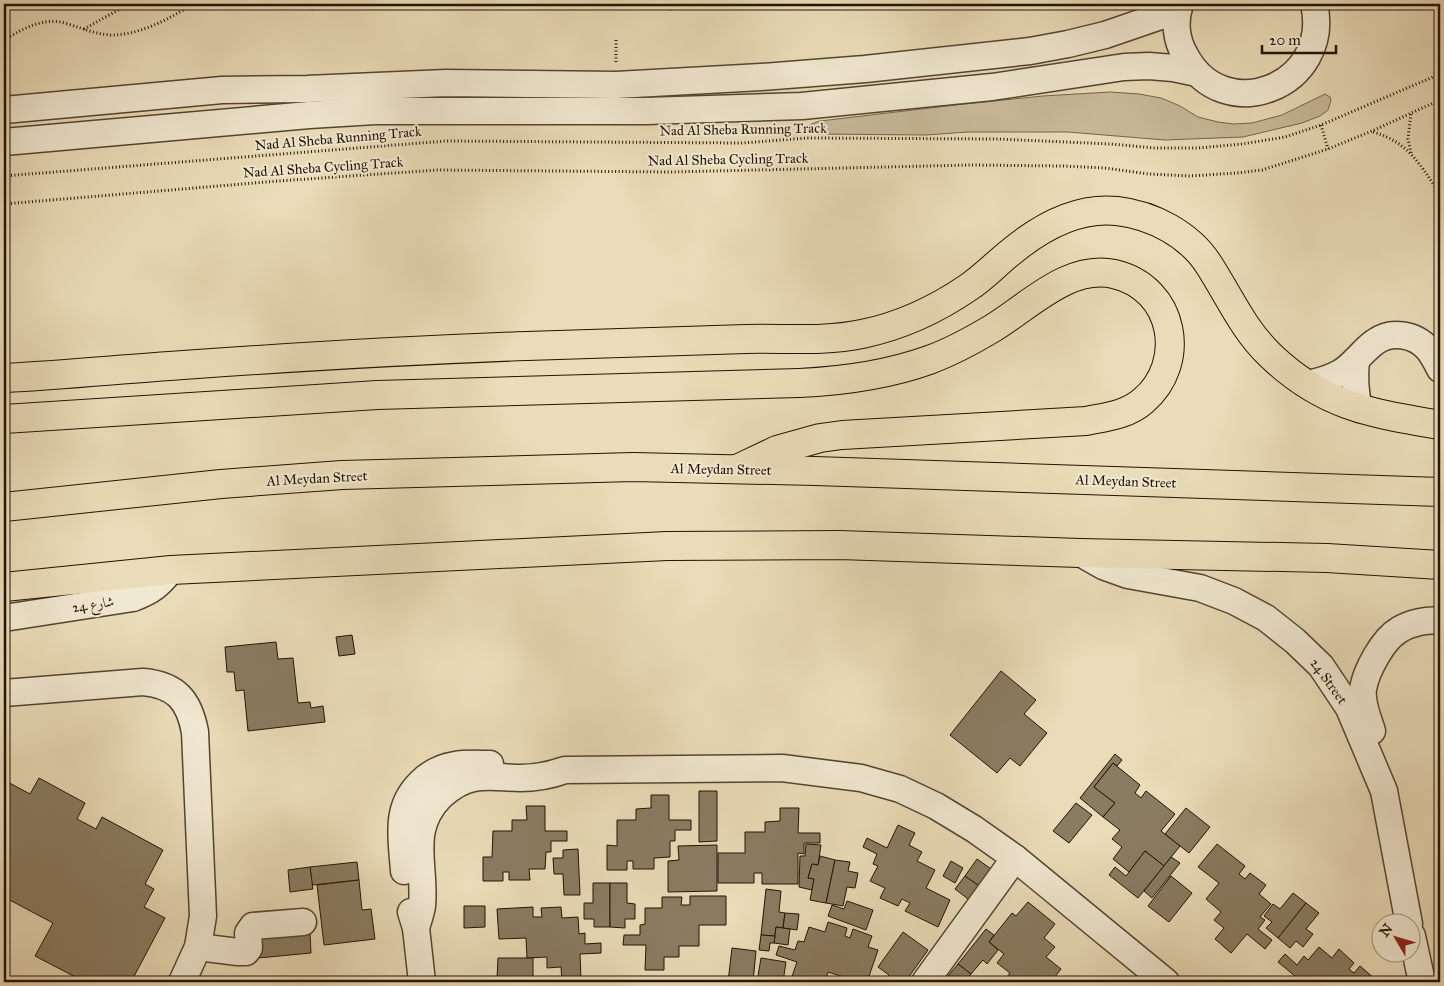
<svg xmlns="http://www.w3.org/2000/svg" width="1444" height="986" font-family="'IM FELL Great Primer',Amiri,serif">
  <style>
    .green { fill: #c8ba99; stroke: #75664e }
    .building { fill: #8a7c62; stroke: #221304 }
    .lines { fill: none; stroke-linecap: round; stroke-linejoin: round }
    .minor-casing { stroke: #544531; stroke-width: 29 }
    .major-casing { stroke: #221304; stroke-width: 30 }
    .path { stroke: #221304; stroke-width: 3; stroke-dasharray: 1 2.5; stroke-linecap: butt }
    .minor { stroke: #f1e8d1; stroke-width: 26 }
    .major { stroke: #eadcb8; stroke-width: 28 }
    .labels { text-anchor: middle; stroke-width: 4; stroke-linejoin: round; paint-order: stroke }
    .street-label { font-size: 14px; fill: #221304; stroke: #f1e8d1 }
  </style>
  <rect width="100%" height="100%" fill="#eadcb8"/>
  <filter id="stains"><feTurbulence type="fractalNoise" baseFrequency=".004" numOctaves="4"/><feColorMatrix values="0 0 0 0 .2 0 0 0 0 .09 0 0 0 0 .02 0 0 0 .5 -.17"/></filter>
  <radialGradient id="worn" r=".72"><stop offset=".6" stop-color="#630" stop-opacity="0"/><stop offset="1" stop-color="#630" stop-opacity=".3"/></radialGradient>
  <!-- green -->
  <path class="green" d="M1110,92L1139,94L1161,98L1180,106L1198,117L1218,122L1233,124L1252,123L1282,115L1325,94L1330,97L1331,100L1328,110L1320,116L1302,123L1243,137L1165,140L1068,132H968L926,135L817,134L809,129L811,124L820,121L964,104L1043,96Z"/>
  <!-- building -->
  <g class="building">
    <path d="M352,635L355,654L339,656L336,637Z"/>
    <path d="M276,642L278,659L293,658L298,703L310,702L311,708L323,706L325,722L248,731L244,690L236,691L234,672H227L225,647Z"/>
    <path d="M1001,671L1036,700L1024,714L1047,733L1020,766L1010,758L997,773L950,735Z"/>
    <path d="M1115,754L1122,760L1117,766L1113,763L1094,787L1115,803L1103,817L1080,798Z"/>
    <path d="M1113,763L1140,785L1135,793L1141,798L1146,791L1175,814L1161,831L1180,846L1164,866L1145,851L1129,872L1113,859L1122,847L1112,839L1120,830L1103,817L1115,803L1094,787Z"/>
    <path d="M39,778L85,803L77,819L96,829L102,817L163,850L145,884L154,889L144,907L165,918L131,982H85L35,956L53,923L4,897V780L30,794Z"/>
    <path d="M699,791H717V841L699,842Z"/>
    <path d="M651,795H669V820H691V830H675V841H670V857L654,858V869H633V861H627V870H607V845L617,846V820H636V809L651,808Z"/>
    <path d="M1076,803L1092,815L1069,843L1053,831Z"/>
    <path d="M526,806H545V831H567V841H551V852H546L545,869H529L530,880H509V872H503V881H483V857H492L493,831H512V820H527Z"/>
    <path d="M780,808H799L798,833H820V843H804V854L798,853V884H762V873H754V883H718V853H745V832H765V822L780,821Z"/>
    <path d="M1186,808L1210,827L1189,853L1165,834Z"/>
    <path d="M898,825L915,833L909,845L922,852L917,861L935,870L926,888L950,900L938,927L905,911L910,903L902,899L898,906L880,898L885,888L870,881L878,866L873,864L877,854L863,847L867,838L887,848Z"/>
    <path d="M806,844L821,845L818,865L812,864L808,878L814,879L812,890L799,887L800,856H805Z"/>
    <path d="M1217,844L1245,866L1239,874L1245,879L1250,873L1266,885L1259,894L1271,904L1260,917L1265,920L1258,929L1272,940L1265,949L1247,934L1231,953L1215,939L1224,928L1214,920L1221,912L1206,899L1219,883L1198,867Z"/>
    <path d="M717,845V891L668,892V861L679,860L678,846Z"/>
    <path d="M578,849L580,895H564L563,874H554L553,858H563V850Z"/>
    <path d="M1145,851L1164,866L1138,898L1109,875L1115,867L1126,876Z"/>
    <path d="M820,856L835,860L826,903L810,900L814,879L808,878L812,864L818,865Z"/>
    <path d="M1171,857L1180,863L1152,898L1144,891Z"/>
    <path d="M977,859L994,871L982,888L965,876Z"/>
    <path d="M835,860L850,862L848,871L858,873L855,888L847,887L843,906L826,903Z"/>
    <path d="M951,861L963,868L955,883L943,876Z"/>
    <path d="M357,862L359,880L312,885L310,867Z"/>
    <path d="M310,867L313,889L290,892L288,870Z"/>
    <path d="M965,876L982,888L972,902L955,889Z"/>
    <path d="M1171,876L1192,893L1169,922L1148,906Z"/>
    <path d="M359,880L362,910L371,909L375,939L324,945L317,885Z"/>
    <path d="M593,883H610V927H594V919H584V903H593Z"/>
    <path d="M610,883H627V903L635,904V919H625V928L610,927Z"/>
    <path d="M766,889L781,891L779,912L785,913L783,928L776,927L775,936L761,935Z"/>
    <path d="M1293,893L1306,903L1278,938L1266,928L1272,922L1264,916L1273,904L1280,909Z"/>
    <path d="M690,896H726V925H699V946H679V957H664V970H645L646,945H623L624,935H640V925L645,924V908H662V897H682L681,905H690Z"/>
    <path d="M847,901L873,910L866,930L828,916L832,905L844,909Z"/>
    <path d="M1028,902L1055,924L1044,938L1055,947L1046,957L1061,969L1051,982H1003L1010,973L997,963L1004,954L989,942L1012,913L1016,916Z"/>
    <path d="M1306,903L1319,913L1306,929L1313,934L1303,947L1296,941L1290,948L1278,938Z"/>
    <path d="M464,906H485V927L464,928Z"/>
    <path d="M533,907V917H542L541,908L561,907L562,918L578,917L579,934L585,933V944L601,943V953L580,954L581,980L562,981L561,967L547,968V957L527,958L526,938L499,939L497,909Z"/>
    <path d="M785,913L799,914L797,930L783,928Z"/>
    <path d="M828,922L847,928L845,936L850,938L853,929L872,936L868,947L878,950L867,982H859L828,972L825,982L811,979L809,982H790L797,962L776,955L779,946L795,950L798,941L804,942L809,927L825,932Z"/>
    <path d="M776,927L790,929L788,945L774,943Z"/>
    <path d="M986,929L994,935L989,942L998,950L987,964L983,960L971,974L958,964Z"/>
    <path d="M903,932L928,950L905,982H883L889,975L878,967Z"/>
    <path d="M310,933L311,953L258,958L256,938Z"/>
    <path d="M761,935L775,936L774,943H770L769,951L759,950Z"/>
    <path d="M1319,947L1332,958L1339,949L1354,963L1349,969L1354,973L1360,966L1375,979L1372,982H1290L1295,976L1278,962L1285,954L1297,965L1304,956L1308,960Z"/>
    <path d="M732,948L756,951L753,982H728Z"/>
    <path d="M498,958H533V979L497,978Z"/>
    <path d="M761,958L786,962L783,982H757Z"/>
    <path d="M958,964L971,974L965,982H943Z"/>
  </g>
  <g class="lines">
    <defs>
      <g id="minor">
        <path d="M1180,4C1174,21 1176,40 1185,55C1223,129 1333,86 1314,4"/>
        <path d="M4,110L222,90L307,89L446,83L616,85L761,77L865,69L1030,51L1068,44L1105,35L1178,10"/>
        <path d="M4,142L309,115L375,111H646L802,106L992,87L1124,67L1149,66L1173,68L1197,73"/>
        <path d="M1356,360C1354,378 1355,392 1359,409"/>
        <path d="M1307,384C1319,382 1329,379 1340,373C1354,365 1362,351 1375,342C1391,330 1415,334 1428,349C1433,355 1437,363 1440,369"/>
        <path d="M1080,553L1103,566L1128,575L1200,588L1234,601L1266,618L1295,641L1321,666L1349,708L1384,791L1409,924"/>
        <path d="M4,618L133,598C152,591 159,585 171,570"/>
        <path d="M4,693L143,682C176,685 189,700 195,732L203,916L198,947L182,982"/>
        <path d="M1372,731C1368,718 1361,703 1363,689C1366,671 1383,639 1399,630C1410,623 1428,619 1440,621"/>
        <path d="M404,871C403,855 400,837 402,820C405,792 428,769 455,765C466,763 479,764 490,764"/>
        <path d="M411,912L416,928L422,982"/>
        <path d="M416,928C418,921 421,913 422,906C426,865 407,830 441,796C450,788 462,780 474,778C489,775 505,778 520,778C536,778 551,775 565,770L782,768L861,778L900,789L936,806L974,829L1015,858L1166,982"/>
        <path d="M1412,936L1422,982"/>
        <path d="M198,947L238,952H246L249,948L248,933L253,926L303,922"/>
        <path d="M925,982L1015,858"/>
      </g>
      <g id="major">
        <path d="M4,378C64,375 123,369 183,365C297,357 412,350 527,346C600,344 673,341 746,339C785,338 824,342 862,334C901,326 937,309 969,287C984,277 997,263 1011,252C1041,227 1078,207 1117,211C1153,215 1190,235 1209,265C1229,296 1243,329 1270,355C1324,407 1371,413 1440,425"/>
        <path d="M4,419L377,395L799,383C844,381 887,375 929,360C951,352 973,340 993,328C1029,306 1069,264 1114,274C1175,288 1188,363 1143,401C1127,415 1106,417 1086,421L842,435L820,438L777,450L737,469"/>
        <path d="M4,507L221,484L342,475L633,467L815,471L1440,492"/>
        <path d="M4,587L171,570L667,546L839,545L1080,553L1327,558L1440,565"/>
      </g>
    </defs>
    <!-- minor casing -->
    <use href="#minor" class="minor-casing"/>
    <!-- major casing -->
    <use href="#major" class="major-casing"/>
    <!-- path -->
    <g class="path">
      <path d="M296,4C308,12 319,9 332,4"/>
      <path d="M628,4L670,9L684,4"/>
      <path d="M84,29L129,4"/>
      <path d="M4,40C23,29 42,17 65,23C81,28 95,34 111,35C140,35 169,19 193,4"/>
      <path d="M616,62V40"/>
      <path d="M1321,125L1328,149"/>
      <path d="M1373,132C1409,142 1420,165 1440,194"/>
      <path d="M1411,153L1408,139L1411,113"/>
      <path d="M4,176L446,141L742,143L807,138L998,139L1111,144L1155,148H1198L1242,144L1285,137L1321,125L1440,74"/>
      <path d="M4,204L278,181L437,170L671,172L971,165L1062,166L1105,168L1149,174L1190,176L1237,173L1262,170L1328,149L1372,131L1440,100"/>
    </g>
    <!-- minor -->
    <use href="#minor" class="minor"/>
    <!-- major -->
    <use href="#major" class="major"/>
  </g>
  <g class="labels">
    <!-- street labels -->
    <g class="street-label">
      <text transform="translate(743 129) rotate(-1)" y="5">Nad Al Sheba Running Track</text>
      <text transform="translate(338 138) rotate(-5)" y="5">Nad Al Sheba Running Track</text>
      <text transform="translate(728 159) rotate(-1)" y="5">Nad Al Sheba Cycling Track</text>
      <text transform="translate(323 167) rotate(-4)" y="5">Nad Al Sheba Cycling Track</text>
      <text transform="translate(721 469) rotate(1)" y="5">Al Meydan Street</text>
      <text transform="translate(317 478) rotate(-3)" y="5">Al Meydan Street</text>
      <text transform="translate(1126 481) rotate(2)" y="5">Al Meydan Street</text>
      <text transform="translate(93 604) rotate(-9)" y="5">شارع 24</text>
      <text transform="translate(1329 681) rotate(54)" y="5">24 Street</text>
    </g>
  </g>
  <!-- margin -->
  <rect width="1444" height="986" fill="none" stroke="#eadcb8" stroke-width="20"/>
  <rect x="5" y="5" width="1434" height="976" fill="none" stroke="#221304" stroke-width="2.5"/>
  <rect x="10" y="10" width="1424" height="966" fill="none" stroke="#221304"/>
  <!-- north arrow -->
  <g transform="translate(1396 938) rotate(308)"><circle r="24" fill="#f1e8d1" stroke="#9e937f"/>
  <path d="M0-4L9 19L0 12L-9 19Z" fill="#8f2418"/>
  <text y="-8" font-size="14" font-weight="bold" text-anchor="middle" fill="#221304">N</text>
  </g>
  <!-- scale -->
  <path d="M1262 45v8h74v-8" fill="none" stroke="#221304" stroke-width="2.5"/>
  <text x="1269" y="45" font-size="15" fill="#221304" stroke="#f1e8d1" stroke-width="4" paint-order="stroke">20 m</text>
  <rect width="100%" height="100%" filter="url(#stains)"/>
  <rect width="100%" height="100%" fill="url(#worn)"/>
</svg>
